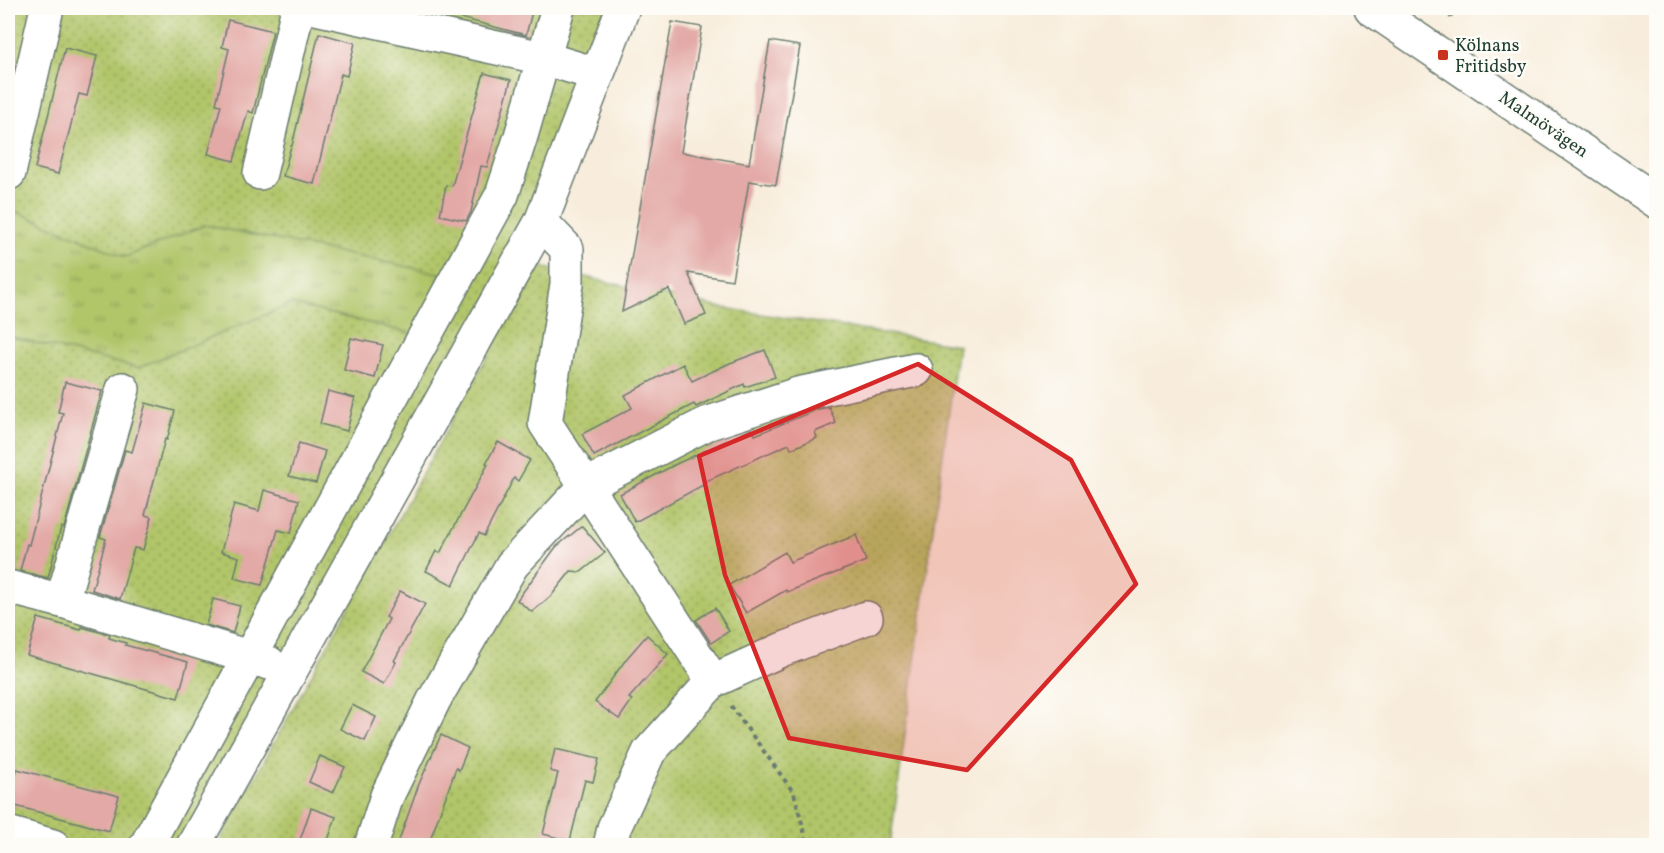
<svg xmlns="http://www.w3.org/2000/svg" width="1664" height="853" font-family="Vollkorn,serif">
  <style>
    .grass { fill: url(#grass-tufts); stroke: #68814e; stroke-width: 1.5 }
    .garden { fill: url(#garden-dots); stroke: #68814e; stroke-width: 1.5 }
    .building { fill: #e3a9a6 }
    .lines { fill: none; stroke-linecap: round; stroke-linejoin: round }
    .minor-casing { stroke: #6b7b6f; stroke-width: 36 }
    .major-casing { stroke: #6b7b6f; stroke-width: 36 }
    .path { stroke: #6b7b6f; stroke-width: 4; stroke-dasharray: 4.5 4.5; stroke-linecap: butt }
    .minor { stroke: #fff; stroke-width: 33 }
    .major { stroke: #fff; stroke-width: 33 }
    .marked { fill: #d62828; fill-opacity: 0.2; stroke: #d62828; stroke-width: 4.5; stroke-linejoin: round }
    .poi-dot { fill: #c8321e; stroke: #fdfcf7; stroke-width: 2 }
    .labels { text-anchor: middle; stroke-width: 5; stroke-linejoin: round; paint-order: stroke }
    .poi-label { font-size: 18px; fill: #1f3d34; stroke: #fdfcf7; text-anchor: start }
    .street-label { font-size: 18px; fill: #1f3d34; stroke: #fdfcf7 }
  </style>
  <defs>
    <pattern id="grass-tufts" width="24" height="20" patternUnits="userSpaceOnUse" patternTransform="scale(1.5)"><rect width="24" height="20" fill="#b1c569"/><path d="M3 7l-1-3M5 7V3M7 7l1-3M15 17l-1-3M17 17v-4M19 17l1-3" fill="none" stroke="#8fa157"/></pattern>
    <pattern id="garden-dots" width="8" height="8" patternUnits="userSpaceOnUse" patternTransform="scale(1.5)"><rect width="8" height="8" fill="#b1c569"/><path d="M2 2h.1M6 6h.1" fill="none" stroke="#8fa157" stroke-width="1.8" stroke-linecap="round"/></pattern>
  </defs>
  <rect width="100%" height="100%" fill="#fdfcf7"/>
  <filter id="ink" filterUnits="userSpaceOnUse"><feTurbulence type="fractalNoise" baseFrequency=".0167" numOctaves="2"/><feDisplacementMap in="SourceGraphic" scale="12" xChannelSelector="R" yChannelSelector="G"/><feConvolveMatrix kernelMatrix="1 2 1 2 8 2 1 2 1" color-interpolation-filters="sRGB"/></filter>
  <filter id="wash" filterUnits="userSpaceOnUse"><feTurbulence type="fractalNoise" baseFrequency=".008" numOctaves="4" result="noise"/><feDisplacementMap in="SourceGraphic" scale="24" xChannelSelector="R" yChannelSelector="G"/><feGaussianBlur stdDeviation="1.35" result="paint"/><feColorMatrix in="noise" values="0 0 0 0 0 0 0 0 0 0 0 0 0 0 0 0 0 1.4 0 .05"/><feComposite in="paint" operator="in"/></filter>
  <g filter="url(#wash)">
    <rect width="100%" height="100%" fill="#f8eddc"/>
    <!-- grass -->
    <path class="grass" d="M8,208L125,257L205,225L449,275L414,334L291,304L138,368L8,336Z"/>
    <!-- garden -->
    <g class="garden">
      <path d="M8,8H609L512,256L183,845H8V336L138,368L291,304L413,334L448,275L205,225L125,257L8,208Z"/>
      <path d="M537,266L717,307L958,345L890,845L217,846Z"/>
    </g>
    <g id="blocks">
      <!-- building -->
      <g class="building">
        <path d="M450,8H533L526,35L449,15Z"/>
        <path d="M228,20L273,31L253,113L248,111L234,161L208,154L221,105L216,104L229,49L222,47Z"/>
        <path d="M672,22L702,27L681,152L749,164L770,41L800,46L776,185L749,181L732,280L688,273L706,315L684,324L669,289L622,312Z"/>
        <path d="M319,33L355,43L347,76L341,74L314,184L283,176L291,146H292Z"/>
        <path d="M65,48L97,56L87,96L79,94L58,174L35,168Z"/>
        <path d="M484,73L511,80L487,167L481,166L471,212L466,221L440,215L446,185L452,186Z"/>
        <path d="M351,338L383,345L375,378L344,370Z"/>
        <path d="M765,350L775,377L745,387L744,384L696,407L694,404L594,456L582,434L632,408L625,395L683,364L692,381L730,363Z"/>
        <path d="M65,382L102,391L64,528L61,527L48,578L20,571L27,544L29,545L63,413L58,412Z"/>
        <path d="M328,391L355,398L347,431L320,424Z"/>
        <path d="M146,403L175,411L167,440L165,439L145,515L152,517L143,550L134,548L120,599L92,590L106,539L100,537L125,450L132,452Z"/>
        <path d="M829,407L836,423L815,432L817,438L791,449L789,444L704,482L705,484L635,522L620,494L674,465L752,429L755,435L818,409Z"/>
        <path d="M498,442L530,460L518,481L514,478L484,536L479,533L453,585L426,571L436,551L440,553L488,464L486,463Z"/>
        <path d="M299,443L325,451L316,483L289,476Z"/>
        <path d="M264,490L299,500L291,533L278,530L262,585L234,578L239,557L221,552L234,504L259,511Z"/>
        <path d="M582,526L605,553L581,572L571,571L552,595L532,612L517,600L556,547Z"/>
        <path d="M856,535L866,561L787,592L786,590L746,613L729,585L785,552L790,562Z"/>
        <path d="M400,591L425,604L394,661L396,662L384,684L361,672L389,619L386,617Z"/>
        <path d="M213,599L240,606L233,633L206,625Z"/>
        <path d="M715,608L729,631L711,643L696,620Z"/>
        <path d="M38,618L81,630L82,627L110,635L109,638L126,643L125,645L188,662L178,698L27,655Z"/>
        <path d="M647,635L668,654L629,698L632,700L619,719L595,702L627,658Z"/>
        <path d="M352,705L376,717L365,741L340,729Z"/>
        <path d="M441,735L468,748L459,770L456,768L428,846H397L419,784Z"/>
        <path d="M555,749L599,759L593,782L585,780L570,841L543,834L558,773L550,771Z"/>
        <path d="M320,756L345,767L333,793L309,782Z"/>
        <path d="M17,769L119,796L109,831L8,804Z"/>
        <path d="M311,808L336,817L326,846H298Z"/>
      </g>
    </g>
  </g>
  <g filter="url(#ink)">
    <use href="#blocks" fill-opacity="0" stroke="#6b7b6f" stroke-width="1.5"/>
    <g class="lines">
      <defs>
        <g id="minor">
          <path d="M315,8L543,58L596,74"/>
          <path d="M9,173L47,8"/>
          <path d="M260,173L298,8"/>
          <path d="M541,222L567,249V284L545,423L713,681"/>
          <path d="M8,587L62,601L269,663"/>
          <path d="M62,601L123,389"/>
          <path d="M8,833L53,846"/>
          <path d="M146,846L502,195L521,136L558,8"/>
          <path d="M193,846L541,222L623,8"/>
          <path d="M371,846L387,796L434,700L512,565L587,485L706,424L798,394L916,370"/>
          <path d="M610,846L614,828L649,752L713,681L781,650L866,618"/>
        </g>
        <path id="major" d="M1371,8L1656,201"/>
      </defs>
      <!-- minor casing -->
      <use href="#minor" class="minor-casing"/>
      <!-- major casing -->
      <use href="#major" class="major-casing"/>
      <!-- path -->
      <g class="path">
        <path d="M1448,8L1451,18"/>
        <path d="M731,706L794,793L808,846"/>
      </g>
      <!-- minor -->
      <use href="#minor" class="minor"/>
      <!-- major -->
      <use href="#major" class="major"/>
    </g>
  </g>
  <!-- marked area -->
  <path class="marked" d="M918,364L1071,460L1136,584L967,770L789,738L725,575L699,456Z"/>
  <!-- markers -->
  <rect class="poi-dot" x="1437" y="49" width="12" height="12" rx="3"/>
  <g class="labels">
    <!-- poi labels -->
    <g class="poi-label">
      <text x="1455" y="51">Kölnans<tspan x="1455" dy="21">Fritidsby</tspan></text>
    </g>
    <!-- street labels -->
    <g class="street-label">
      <text transform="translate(1544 124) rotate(34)" y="6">Malmövägen</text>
    </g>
  </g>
  <!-- margin -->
  <rect width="1664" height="853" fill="none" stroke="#fdfcf7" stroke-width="30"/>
</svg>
